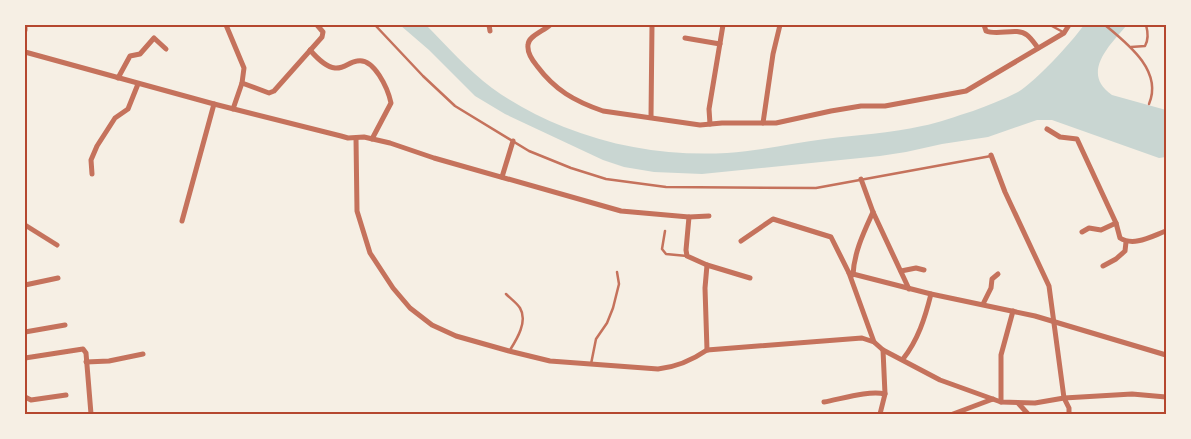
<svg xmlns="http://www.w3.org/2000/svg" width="1191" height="439" font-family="'IBM Plex Sans',sans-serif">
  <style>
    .water { fill: #c9d6d2 }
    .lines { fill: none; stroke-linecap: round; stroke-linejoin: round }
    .service { stroke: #c5725c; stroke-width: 2.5 }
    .minor { stroke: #c5725c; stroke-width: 5 }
    .neatline { fill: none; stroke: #b5482f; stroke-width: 2 }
  </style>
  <rect width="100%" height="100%" fill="#f6efe4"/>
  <!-- water -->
  <path class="water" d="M400,25H426C447,46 468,70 492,88C514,104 539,117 564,127C617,148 671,156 727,153C760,151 792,143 825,139C857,135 890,133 922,126C939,123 956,116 973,111C988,105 1003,100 1018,92C1036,81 1071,43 1084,25H1127C1110,45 1080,73 1112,95L1166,110V157L1159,158L1052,120H1037L988,137L942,144L906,152L880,156L702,174L654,172L624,167L603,160L505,114L475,96L429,50Z"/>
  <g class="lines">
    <!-- service -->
    <g class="service">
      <path d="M375,25L423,76L455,106L529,151L571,168L606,179L666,187L816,188L991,156"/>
      <path d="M1050,25L1063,32"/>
      <path d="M1105,25C1128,44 1163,71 1149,104"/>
      <path d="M1131,47L1145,46C1149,39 1148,32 1146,25"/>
      <path d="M665,231L662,249L666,254L687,256"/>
      <path d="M506,294C510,298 517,303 520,308C528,321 517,339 510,350"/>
      <path d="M591,364L596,339L607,323L613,308L619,284L617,272"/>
    </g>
    <!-- minor -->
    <g class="minor">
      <path d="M226,25L244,68L242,83L233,109"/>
      <path d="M489,25L490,31"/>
      <path d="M550,25C544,31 528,36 528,45C527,53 532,60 537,66C555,90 574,101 603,111L700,125L722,123H776L831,111L861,106H885L966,91L1064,33L1069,25"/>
      <path d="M984,25L986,31C998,36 1017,27 1027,35C1031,38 1035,44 1038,48"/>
      <path d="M25,28V30"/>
      <path d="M685,38L720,44"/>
      <path d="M310,50C316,57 326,67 335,68C344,69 349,62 357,61C374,57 388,89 391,103L372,139"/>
      <path d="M25,52L214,104L341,136L348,138L364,137L390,143L434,158L621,211L689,217L709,216"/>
      <path d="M118,78L130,56L140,54L154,38L166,49"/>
      <path d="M242,83L269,93L274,91L322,37L323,32L317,25"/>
      <path d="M651,117L652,25"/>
      <path d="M763,123L773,54L780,25"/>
      <path d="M710,124L709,109L723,25"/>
      <path d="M1047,129L1060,137L1077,139L1116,223L1120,238C1134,247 1152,236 1166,231"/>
      <path d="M356,138L357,211L370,253L393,288L410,308L432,325L456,336L509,351L550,361L658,369C677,367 691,361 707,350L862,338L874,342L883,350L940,380L1001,402L1035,403L1064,398L1132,394L1166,397"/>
      <path d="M991,155L1005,192L1049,286L1064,398L1069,408V414"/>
      <path d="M92,174L91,160L97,146L115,118L128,109L138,84"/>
      <path d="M502,177L513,141"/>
      <path d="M861,179L873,212L909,289"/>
      <path d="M689,217L686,250L687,256L707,265"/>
      <path d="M182,221L214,104"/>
      <path d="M25,225L57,245"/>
      <path d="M1082,232L1089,228L1101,230L1116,223"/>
      <path d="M741,241L773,219L831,237L849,273L874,342"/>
      <path d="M1103,266L1116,259L1125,251L1126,242"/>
      <path d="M901,271L916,268L924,270"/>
      <path d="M849,273L931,294L1035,316L1166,355"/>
      <path d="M853,275C854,252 864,232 873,212"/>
      <path d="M25,285L58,278"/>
      <path d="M983,304L991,288L992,279L998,274"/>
      <path d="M25,332L65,325"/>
      <path d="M707,350L705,288L707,265L750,278"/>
      <path d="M25,358L83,349L86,353L91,414"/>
      <path d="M903,359C918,340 925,318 931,294"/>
      <path d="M86,362L109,361L143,354"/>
      <path d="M25,397L31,400L66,395"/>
      <path d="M824,402C841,399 869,390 885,394"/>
      <path d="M1001,402V355L1013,311"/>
      <path d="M1018,403L1028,414"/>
      <path d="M880,414L885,394L883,350"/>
      <path d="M953,414L993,399"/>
    </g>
  </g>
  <!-- border -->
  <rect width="1191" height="439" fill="none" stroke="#f6efe4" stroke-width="52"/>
  <rect x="26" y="26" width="1139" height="387" class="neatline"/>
</svg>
